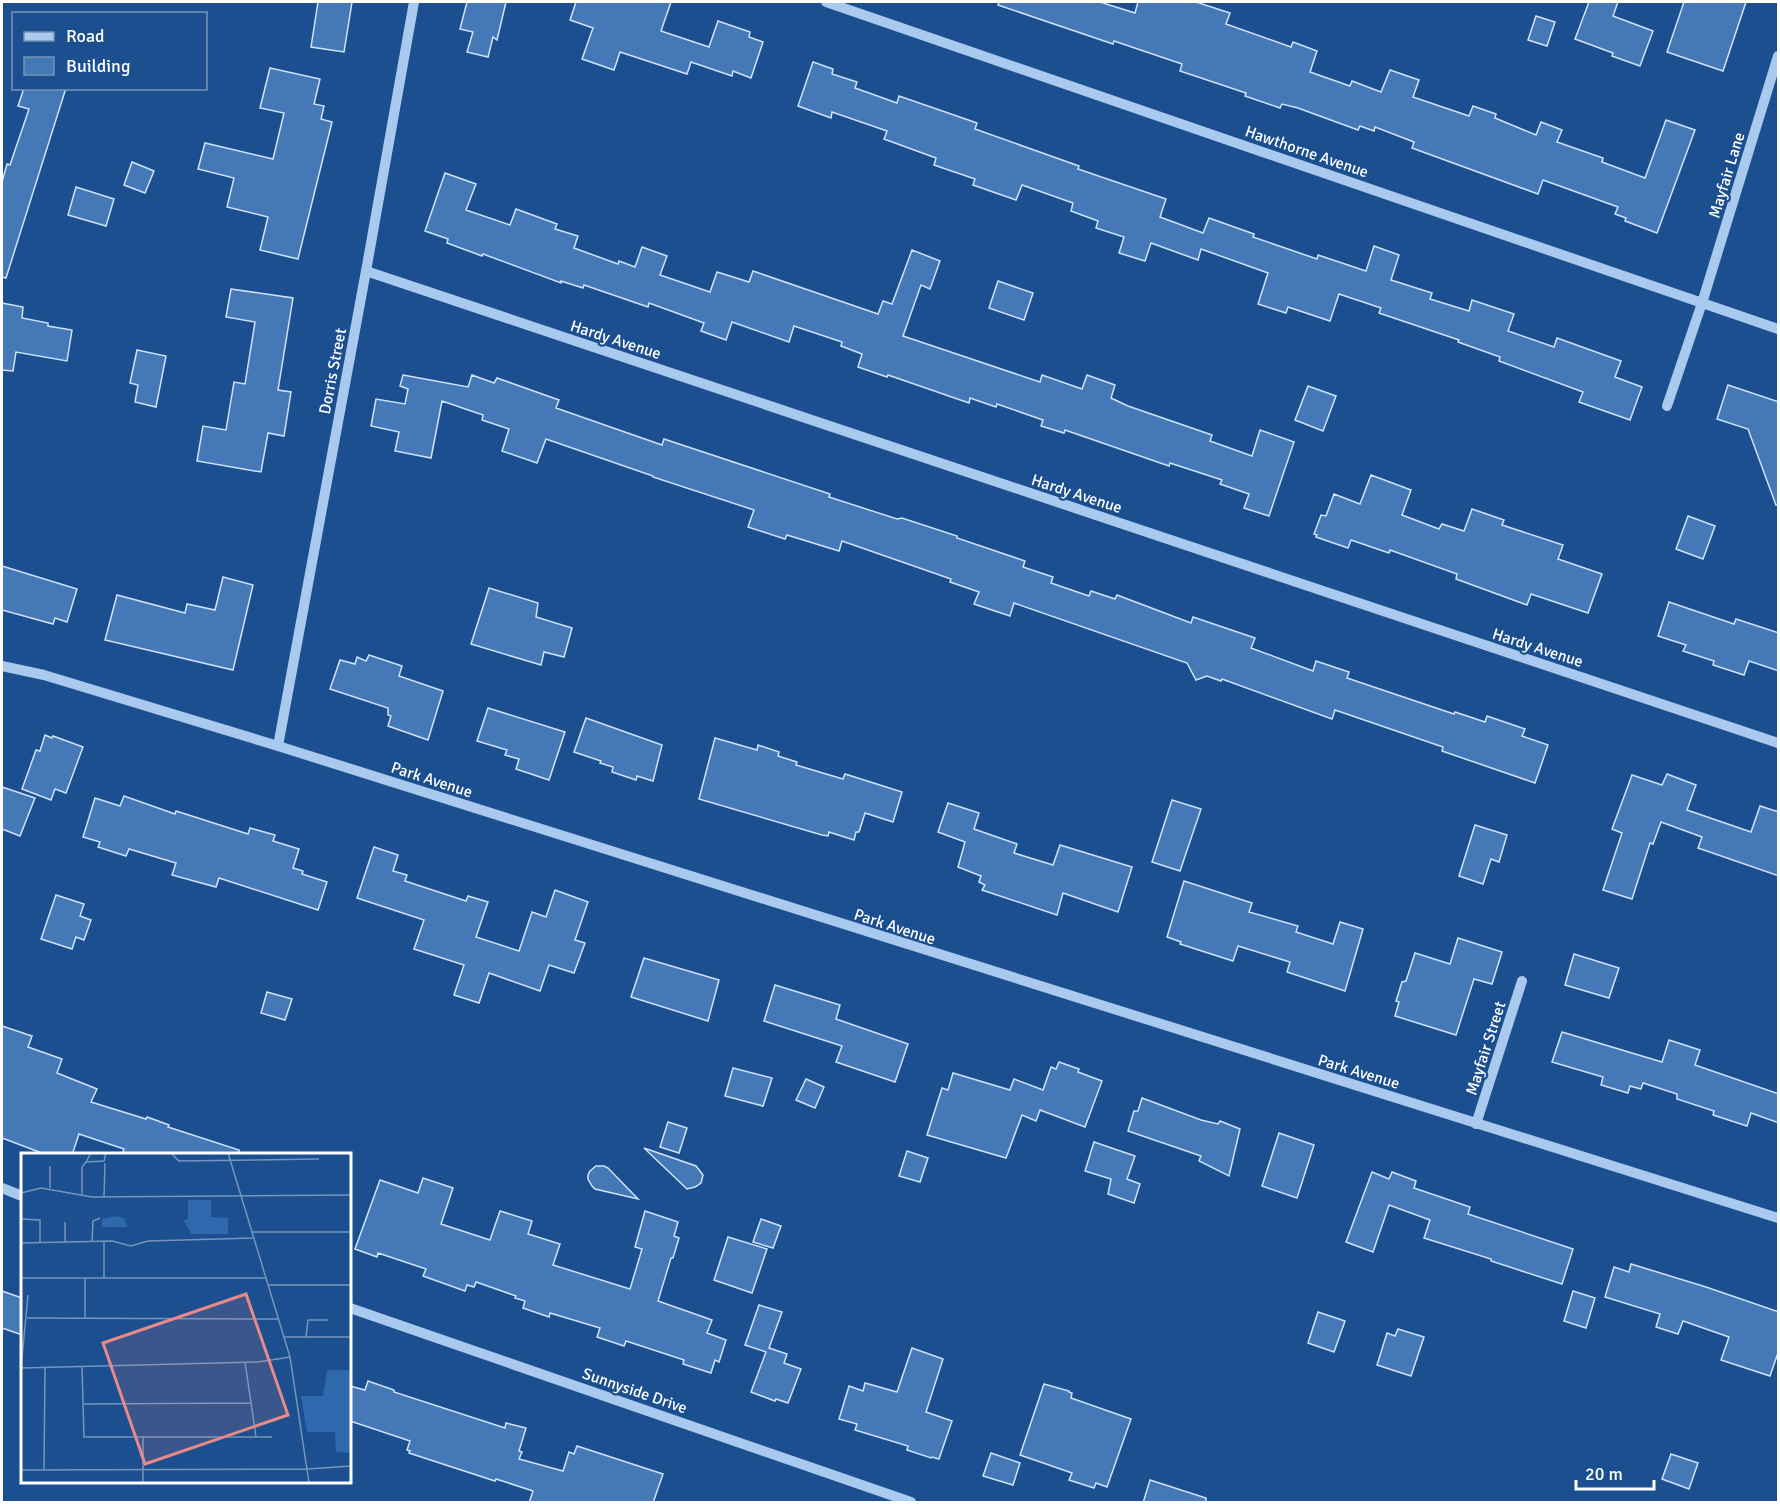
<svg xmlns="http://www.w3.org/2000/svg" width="1780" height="1504" font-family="Signika,sans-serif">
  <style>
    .building { fill: #4478b7; stroke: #cfe3fa; stroke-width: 1.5 }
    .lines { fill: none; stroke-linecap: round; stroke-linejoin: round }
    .minor { stroke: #a9c9ee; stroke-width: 10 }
    .labels { text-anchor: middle; stroke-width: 4.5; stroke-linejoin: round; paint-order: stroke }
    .street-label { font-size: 16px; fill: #fff; stroke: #1b4f8f }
    .inset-road { fill: none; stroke: #7695bc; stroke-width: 1.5 }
    .view { fill: #e88989; fill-opacity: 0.15; stroke: #e88989; stroke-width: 3 }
    .inset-edge { fill: none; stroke: #fff; stroke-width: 3 }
  </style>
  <rect width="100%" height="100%" fill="#1b4f8f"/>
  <!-- building -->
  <g class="building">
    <path d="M318,2H352L344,52L311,47Z"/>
    <path d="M467,2H506L497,40L493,37L488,57L467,52L473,32L460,29Z"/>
    <path d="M576,2H671L661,31L709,47L718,21L750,32L749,37L763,42L751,78L733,71L732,76L691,62L687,74L620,52L614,70L582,59L593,28L570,20Z"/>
    <path d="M999,2H1100L1135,13L1138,2H1196L1230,13L1226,24L1291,47L1293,42L1317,51L1310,72L1350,86L1352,81L1381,92L1390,70L1419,80L1413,97L1469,116L1473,106L1496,114L1495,118L1536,135L1541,122L1562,130L1557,142L1603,158L1602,162L1645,178L1666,120L1695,130L1657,233L1625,221L1626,218L1615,214L1618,207L1543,180L1538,194L1412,148L1414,142L1375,127L1374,131L1360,126L1358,130L1298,108L1282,104L1280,108L1245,96L1246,93L1180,71L1182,64L1114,41L1113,44L998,5Z"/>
    <path d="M1589,2H1618L1613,16L1653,31L1640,66L1612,56L1613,53L1575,39Z"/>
    <path d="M1684,2H1746L1723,71L1667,52Z"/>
    <path d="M1536,16L1555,22L1547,46L1528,40Z"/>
    <path d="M813,62L833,69L832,74L857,82L855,88L897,103L899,96L977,123L975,129L1079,166L1078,169L1166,199L1160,217L1203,233L1209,218L1254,234L1253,237L1317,259L1318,255L1366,271L1374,246L1399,255L1391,280L1432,293L1430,299L1469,311L1472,300L1514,314L1508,331L1554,347L1557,338L1621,361L1615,377L1642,387L1630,420L1579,402L1583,392L1499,361L1500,357L1458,342L1459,340L1379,313L1381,308L1339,294L1330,321L1288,307L1286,313L1258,304L1268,273L1201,249L1198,260L1151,243L1145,261L1119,253L1124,237L1096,228L1098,221L1071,211L1073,203L1022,185L1016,200L973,185L975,179L934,165L936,158L884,139L887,131L832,112L831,118L798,106Z"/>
    <path d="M270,68L320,79L314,104L324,106L321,119L332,122L298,259L260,250L268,217L227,207L234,178L198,169L205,143L273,159L284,113L260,108Z"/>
    <path d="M24,88H66L6,278L2,277V182L7,164L10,165L29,109L18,106Z"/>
    <path d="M132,162L154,171L145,193L124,185Z"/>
    <path d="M445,173L476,184L466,210L510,225L516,209L557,224L555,229L578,236L574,248L618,264L619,261L635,267L642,247L667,256L660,275L710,292L717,272L749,282L753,271L878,314L883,301L892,304L912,250L940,261L930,289L921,285L903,336L1040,382L1042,375L1082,389L1087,375L1115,385L1111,398L1128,406L1212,435L1210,441L1252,456L1260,430L1294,442L1269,516L1244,508L1249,494L1220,484L1222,480L1170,463L1169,466L1065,430L1064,433L1041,426L1043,420L997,404L996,407L970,398L969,403L888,375L887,377L858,367L862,354L841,346L842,342L794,326L789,342L732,322L726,340L701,331L704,323L649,303L648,307L584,285L583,288L561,281V283L483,254L482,256L447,243L448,239L425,231Z"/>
    <path d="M76,187L114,199L106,226L68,215Z"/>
    <path d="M998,281L1033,293L1024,320L989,308Z"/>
    <path d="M231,289L293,298L278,390L291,392L284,436L268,433L261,472L197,461L203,426L226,430L234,382L245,384L255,322L226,317Z"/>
    <path d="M2,303L23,307L22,318L48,323V326L72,330L67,361L16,352L13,371L2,370Z"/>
    <path d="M137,350L166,356L156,407L135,402L138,385L130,383Z"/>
    <path d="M403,375L468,387L472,375L494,383L497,378L559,400L556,408L662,445L664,439L830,494L829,497L897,519L902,518L957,536V538L1025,561L1023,567L1053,577L1051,583L1089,596L1091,591L1115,599L1117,595L1191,623L1193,617L1255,638L1251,648L1313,671L1316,661L1349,672L1347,678L1454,714L1455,712L1485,722L1487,716L1525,729L1522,736L1548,745L1535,783L1442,751L1443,747L1335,710L1332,719L1222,679L1221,681L1207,676L1196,680L1187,663L1014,603L1010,616L974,604L979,592L950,582L951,579L842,541L839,551L787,535L785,539L748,527L754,510L653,477V476L546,439L537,463L502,451L509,429L482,420L483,415L442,401L431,458L395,451L399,432L371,426L376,399L405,404L408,389L400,386Z"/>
    <path d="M1728,385L1779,402V504L1776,505L1748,429L1717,419Z"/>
    <path d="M1308,386L1336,396L1323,431L1295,420Z"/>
    <path d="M1371,475L1411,490L1402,515L1439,529L1442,524L1464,531L1472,509L1504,520L1502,525L1563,545L1558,559L1602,574L1588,613L1531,594L1527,605L1456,579L1457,574L1390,550L1389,553L1351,540L1348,548L1316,537L1317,535L1314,534L1321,515L1326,516L1334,494L1360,504Z"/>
    <path d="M1688,516L1715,526L1703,559L1676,549Z"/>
    <path d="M2,566L77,589L67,622L55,618L53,624L2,610Z"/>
    <path d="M223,577L253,585L233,670L105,640L117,595L185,613L187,604L215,610Z"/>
    <path d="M489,588L538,603L536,617L572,628L564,657L544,652L541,665L471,644Z"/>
    <path d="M1669,602L1734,624L1736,619L1779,633V671L1749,661L1744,675L1713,665L1714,661L1683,651L1686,645L1658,636Z"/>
    <path d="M369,655L402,666L399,676L443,691L428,740L388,726L391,716L388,715V708L330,689L340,660L355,664L357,657L366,661Z"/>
    <path d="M488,708L565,732L549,780L516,769L519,759L505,755L507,750L477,741Z"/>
    <path d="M586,718L662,745L653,781L637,776L636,780L612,772L613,767L600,763L601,761L574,752Z"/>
    <path d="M45,735L52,738L53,736L83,747L66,793L55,789L51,800L22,789L36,750L40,751Z"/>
    <path d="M715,738L757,750L758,745L779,752L778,756L797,762L796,765L843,779L845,774L902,792L893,822L865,813L859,832H856L854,840L829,832L828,836L822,835L699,799Z"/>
    <path d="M1667,774L1696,785L1687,810L1751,832L1760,806L1779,812V876L1698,848L1702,837L1661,822L1653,844L1650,843L1632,899L1603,890L1622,833L1612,829L1632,775L1662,785Z"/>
    <path d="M2,787L35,798L20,836L2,829Z"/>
    <path d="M124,796L175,814L176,811L248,834L250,828L275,835L273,841L299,849L293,868L303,871L302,874L327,882L318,910L219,878L216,887L172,875L176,863L129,849L126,856L98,847L100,842L83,837L95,798L120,806Z"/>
    <path d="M1172,800L1201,809L1180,871L1152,862Z"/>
    <path d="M948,803L979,813L974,829L1017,844L1014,853L1053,865L1060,845L1132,867L1118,912L1063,893L1057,915L982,890L985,885L979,882L981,876L958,867L965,842L938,832Z"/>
    <path d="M1475,825L1507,835L1499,862L1491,859L1483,884L1459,876Z"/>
    <path d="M374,847L398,855L393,871L407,875L405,881L466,901L468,896L488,902L476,937L519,951L532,912L546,917L555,890L588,902L575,940L585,943L574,973L549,965L540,991L489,973L479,1003L454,995L464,965L414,949L424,920L357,898Z"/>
    <path d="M1184,881L1252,903L1249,912L1298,926L1296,932L1333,944L1340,922L1363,929L1345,991L1287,972L1290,962L1238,946L1233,961L1180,944L1181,942L1167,937Z"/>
    <path d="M56,895L84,904L80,916L91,920L84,940L76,937L72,949L41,939Z"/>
    <path d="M1458,938L1502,952L1492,984L1474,979L1456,1035L1395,1016L1399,1002L1396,1001L1402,982L1406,981L1415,953L1450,964Z"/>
    <path d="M1574,954L1619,968L1609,998L1565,985Z"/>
    <path d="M644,958L719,980L708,1021L631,997Z"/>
    <path d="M775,985L840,1005L836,1019L908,1044L895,1082L836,1062L842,1046L764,1021Z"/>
    <path d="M267,992L292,999L285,1020L261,1013Z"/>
    <path d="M2,1026L32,1036L28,1047L62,1059L57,1073L97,1089L91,1102L146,1119L147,1117L169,1125L168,1127L239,1150V1155H122L124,1149L79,1134L72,1155H47L2,1138Z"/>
    <path d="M1562,1032L1662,1062L1669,1040L1700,1050L1695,1065L1779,1094V1123L1751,1113L1747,1126L1713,1115L1714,1111L1677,1099V1094L1643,1083L1641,1089L1630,1086L1628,1093L1601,1085L1603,1077L1552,1062Z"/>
    <path d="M1059,1062L1079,1069L1078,1072L1102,1081L1085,1127L1040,1110L1036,1121L1022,1115L1006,1158L927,1135L942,1088L948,1090L953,1073L1010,1090L1014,1079L1043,1090L1051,1067L1056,1069Z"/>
    <path d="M733,1068L772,1078L763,1106L725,1096Z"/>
    <path d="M806,1079L824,1087L815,1108L796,1100Z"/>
    <path d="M1142,1098L1201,1120L1218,1124L1220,1121L1240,1129L1229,1176L1199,1161L1201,1156L1128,1131L1134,1111H1138Z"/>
    <path d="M668,1122L687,1128L679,1153L660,1147Z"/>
    <path d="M1279,1133L1314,1145L1297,1198L1262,1186Z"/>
    <path d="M1094,1142L1135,1156L1127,1179L1140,1184L1134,1203L1108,1194L1111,1179L1085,1171Z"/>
    <path d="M644,1148L696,1166L703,1175L701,1183L695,1187L687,1189Z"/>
    <path d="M907,1151L928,1158L920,1182L899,1176Z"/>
    <path d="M596,1166H604L608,1168L638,1199L595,1189L592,1186L588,1179V1175L590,1171Z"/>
    <path d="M1372,1172L1389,1179L1392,1172L1416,1181L1414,1188L1470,1207L1468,1214L1573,1249L1562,1284L1491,1261V1259L1424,1238L1430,1220L1389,1205L1373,1252L1346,1242Z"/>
    <path d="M423,1178L453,1188L441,1224L490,1240L500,1211L532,1221L528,1234L560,1244L553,1265L630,1289L642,1249L635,1247L645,1211L678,1222L674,1236L679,1238L673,1258H671L658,1301L712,1320L707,1333L726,1340L719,1362L715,1360L711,1373L683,1364L684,1360L626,1341L624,1346L597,1337L600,1328L550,1313L549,1317L523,1308L525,1301L515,1298L516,1296L476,1282L474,1287L467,1285L465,1291L423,1276L426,1269L378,1253L377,1257L355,1249L380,1180L418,1193Z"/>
    <path d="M761,1219L781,1226L773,1248L753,1242Z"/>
    <path d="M728,1237L767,1249L752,1293L714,1280Z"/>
    <path d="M1631,1264L1706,1287L1779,1312V1350L1770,1376L1721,1360L1729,1337L1683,1321L1678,1334L1656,1327L1660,1314L1605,1297L1614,1267L1629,1272Z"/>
    <path d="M2,1291L22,1298V1335L2,1328Z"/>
    <path d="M1573,1291L1595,1298L1586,1328L1564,1321Z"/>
    <path d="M759,1305L782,1312L769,1348L787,1354L784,1363L801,1369L788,1403L776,1399L775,1401L751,1392L766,1352L745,1345Z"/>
    <path d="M1318,1312L1345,1321L1334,1352L1308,1343Z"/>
    <path d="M1398,1329L1424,1337L1411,1376L1377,1365L1387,1333L1395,1336Z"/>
    <path d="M912,1348L943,1359L926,1412L952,1421L939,1459L932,1457L931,1458L907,1450L908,1446L855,1430L857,1424L839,1419L849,1386L863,1391L865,1383L897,1392Z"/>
    <path d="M368,1381L394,1390V1392L505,1428L506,1423L526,1428L519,1451L522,1452L519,1459L563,1471L569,1452L574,1454L577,1446L663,1474L653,1503H529L533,1491L496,1479L495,1481L409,1453L410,1451L407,1450L410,1441L350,1421V1386L365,1390Z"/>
    <path d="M1044,1384L1069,1391V1392L1072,1393L1071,1398L1131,1419L1107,1487L1096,1483L1094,1488L1069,1480L1072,1473L1020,1455Z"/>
    <path d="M991,1453L1020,1463L1013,1485L983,1476Z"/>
    <path d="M1671,1454L1698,1463L1689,1489L1662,1479Z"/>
    <path d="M1150,1480L1206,1498V1503H1143Z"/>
  </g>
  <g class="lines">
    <!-- minor -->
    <g class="minor">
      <path d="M826,2L1778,329"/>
      <path d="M366,271L1778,743"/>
      <path d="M1667,406L1702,303L1778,56"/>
      <path d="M2,666L44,675L278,746L1778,1218"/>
      <path d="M278,746L366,271L414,2"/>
      <path d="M1476,1124L1522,981"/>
      <path d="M2,1188L22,1196"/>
      <path d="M350,1308L911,1502"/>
    </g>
  </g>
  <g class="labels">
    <!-- street labels -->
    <g class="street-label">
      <text transform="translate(1307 151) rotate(19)" y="6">Hawthorne Avenue</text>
      <text transform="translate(1726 175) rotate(-73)" y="6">Mayfair Lane</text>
      <text transform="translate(616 339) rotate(18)" y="6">Hardy Avenue</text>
      <text transform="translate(332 371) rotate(-79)" y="6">Dorris Street</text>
      <text transform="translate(1077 493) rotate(18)" y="6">Hardy Avenue</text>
      <text transform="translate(1538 647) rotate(18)" y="6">Hardy Avenue</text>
      <text transform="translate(432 779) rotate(18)" y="6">Park Avenue</text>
      <text transform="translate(895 926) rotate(18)" y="6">Park Avenue</text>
      <text transform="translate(1485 1048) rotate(-72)" y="6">Mayfair Street</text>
      <text transform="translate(1359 1071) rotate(17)" y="6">Park Avenue</text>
      <text transform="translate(635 1390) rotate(19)" y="6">Sunnyside Drive</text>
    </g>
  </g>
  <!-- overview -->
  <g transform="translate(21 1153)">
    <rect width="330" height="330" fill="#1b4f8f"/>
    <path d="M167,47H190V64L207,65V81H170L163,68L167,65ZM96,63L103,65L107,74H81V66ZM306,217H330V300L315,299L314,279H286L280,243H302Z" fill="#2e69ad"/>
    <path class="inset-road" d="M70,0L65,9L83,8L85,0M150,0L158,8L298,6M207,0L269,204L288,330M29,35V13M0,40L20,35L71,44L330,42M61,42V14L65,9M83,44L84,10M0,66L19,67V89M231,79H330M71,89L72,68L79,65M83,89V125M0,90L91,88L110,93L127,88L232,85M44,90V69M0,125H245M64,125V166M247,132H330M6,165L257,166M263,184H330M285,184L287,167H307M224,209L235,284M61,214L63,284H251M0,215L237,209L269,204M0,215L7,142M62,251L230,250M122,284V330M0,317L286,316L330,313M23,317L24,215"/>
    <path class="view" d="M225,141L267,262L124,311L82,190Z"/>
    <rect width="330" height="330" class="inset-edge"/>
  </g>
  <!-- border -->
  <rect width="1780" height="1504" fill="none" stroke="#ffffff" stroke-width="6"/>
  <!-- legend -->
  <rect x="12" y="12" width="195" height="78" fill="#1b4f8f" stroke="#7695bc" stroke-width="1.5"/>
  <rect x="24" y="32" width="30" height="9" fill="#a9c9ee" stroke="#7695bc" stroke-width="1.5"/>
  <text x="66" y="42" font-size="18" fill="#ffffff">Road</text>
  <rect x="24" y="57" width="30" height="18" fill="#4478b7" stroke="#7695bc" stroke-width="1.5"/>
  <text x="66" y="72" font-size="18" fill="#ffffff">Building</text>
  <!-- scale -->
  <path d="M1576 1480v9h78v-9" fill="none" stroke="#ffffff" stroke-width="3"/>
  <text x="1585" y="1480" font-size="18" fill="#ffffff" stroke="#1b4f8f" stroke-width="4.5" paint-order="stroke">20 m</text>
</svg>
